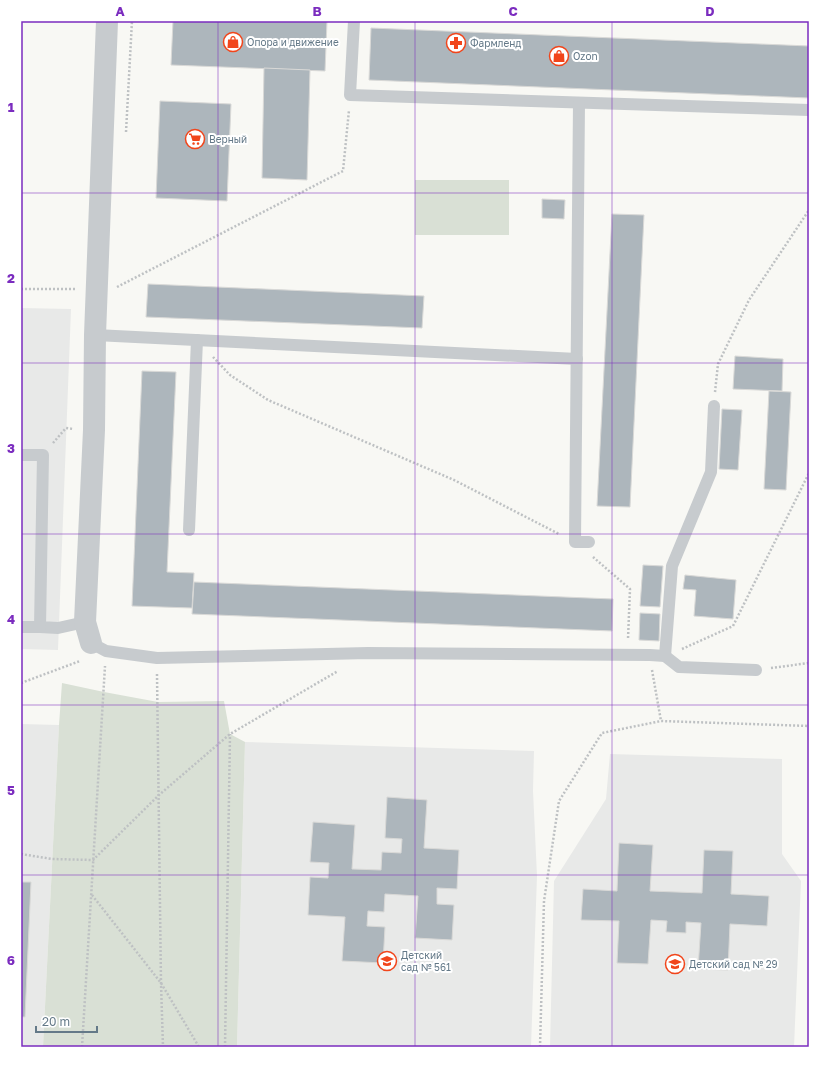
<svg xmlns="http://www.w3.org/2000/svg" width="830" height="1068" font-family="'Golos Text',sans-serif">
  <style>
    .built { fill: #e8e9e8 }
    .green { fill: #d9e0d5 }
    .building { fill: #adb6bc; stroke: #d9d9d7 }
    .lines { fill: none; stroke-linecap: round; stroke-linejoin: round }
    .path { stroke: #bec1c3; stroke-width: 2.5; stroke-dasharray: 2 2; stroke-linecap: butt }
    .service { stroke: #c7cbce; stroke-width: 12 }
    .minor { stroke: #c7cbce; stroke-width: 22 }
    .grid { fill: none; stroke: #7b2cbf; stroke-width: 1; stroke-opacity: 0.55 }
    .labels { text-anchor: middle; stroke-width: 4; stroke-linejoin: round; paint-order: stroke }
    .poi-label { font-size: 10px; fill: #647988; stroke: #fff; text-anchor: start }
    .neatline { fill: none; stroke: #7b2cbf; stroke-width: 1.5 }
    .grid-label { font-size: 13px; text-anchor: middle; font-weight: bold; fill: #7b2cbf }
  </style>
  <rect width="100%" height="100%" fill="#f8f8f4"/>
  <!-- built -->
  <g class="built">
    <path d="M21,308L71,309L58,650L21,649Z"/>
    <path d="M21,724L59,725L43,1047H21Z"/>
    <path d="M245,742L534,751L533,791L537,876L531,1047H237Z"/>
    <path d="M610,754L782,759V854L801,881L794,1047H550L554,881L606,799Z"/>
  </g>
  <!-- green -->
  <g class="green">
    <rect x="415" y="180" width="94" height="55"/>
    <path d="M62,683L104,692L158,702L224,701L230,734L245,742L237,1047H43L59,725Z"/>
  </g>
  <!-- building -->
  <g class="building">
    <path d="M173,21H327L325,71L171,65Z"/>
    <path d="M371,28L809,46V98L369,80Z"/>
    <path d="M264,68L310,70L307,180L262,178Z"/>
    <path d="M160,101L231,104L227,201L156,198Z"/>
    <path d="M542,199L565,200L564,219L542,218Z"/>
    <path d="M612,214L644,215L630,507L597,506Z"/>
    <path d="M148,284L424,296L422,328L146,317Z"/>
    <path d="M735,356L783,359L782,391L733,389Z"/>
    <path d="M142,371L176,372L167,572L194,573L192,608L132,606Z"/>
    <path d="M769,391L791,392L786,490L764,489Z"/>
    <path d="M722,409L742,410L738,470L719,469Z"/>
    <path d="M643,565L663,566L660,607L640,606Z"/>
    <path d="M685,575L736,580L733,619L694,616L696,590L683,589Z"/>
    <path d="M194,582L613,599L612,631L192,614Z"/>
    <path d="M640,613L660,614L659,641L639,640Z"/>
    <path d="M387,797L427,800L424,848L459,850L457,889L437,888V904L454,905L452,940L415,938L418,896L385,894L384,912L368,911L367,926L385,927L383,963L342,961L345,917L308,915L310,877L328,878L329,863L310,862L313,822L355,825L352,869L381,870L382,852L401,853L402,839L385,838Z"/>
    <path d="M619,843L653,845L650,891L702,893L704,850L733,851L731,894L769,896L767,926L730,924L728,970L698,969L701,923L686,922V933L666,932L667,921L651,920L648,964L617,963L619,921L581,920L583,889L617,891Z"/>
    <path d="M21,882H31L25,1017H21Z"/>
  </g>
  <g class="lines">
    <!-- path -->
    <g class="path">
      <path d="M126,132L132,21"/>
      <path d="M117,287L343,171L349,110"/>
      <path d="M21,289H76"/>
      <path d="M213,357L230,375L268,400L454,480L559,534"/>
      <path d="M715,392L718,364L749,300L809,210"/>
      <path d="M53,443L66,428L73,429"/>
      <path d="M593,557L630,589L628,639"/>
      <path d="M682,649L733,626L809,473"/>
      <path d="M771,668L809,663"/>
      <path d="M652,670L661,721"/>
      <path d="M157,674L161,983L163,1047"/>
      <path d="M21,683L80,661"/>
      <path d="M21,854L52,859L93,860L159,795L230,734L338,671"/>
      <path d="M92,895L161,983L199,1047"/>
      <path d="M82,1047L105,666"/>
      <path d="M225,1047L230,734"/>
      <path d="M540,1047L544,901L559,801L602,733L661,721L809,726"/>
    </g>
    <!-- service -->
    <g class="service">
      <path d="M354,21L350,95L809,110"/>
      <path d="M579,103L575,542H589"/>
      <path d="M95,335L577,359"/>
      <path d="M21,455H43L40,627L58,628L85,622"/>
      <path d="M189,530L197,340"/>
      <path d="M21,627H40"/>
      <path d="M91,643L106,651L157,658L368,653L650,655L665,656L679,667L756,670"/>
      <path d="M665,656L672,566L711,472L714,406"/>
    </g>
    <!-- minor -->
    <path class="minor" d="M91,643L85,622L94,430L95,335L107,21"/>
  </g>
  <!-- grid -->
  <path class="grid" d="M218,21V1047M415,21V1047M612,21V1047M21,193H809M21,363H809M21,534H809M21,705H809M21,875H809"/>
  <!-- icons -->
  <defs>
    <symbol id="shop-ring" viewBox="-11 -11 22 22"><circle r="9.5" fill="#fff" stroke="#f1451b" stroke-width="1.5"/><path d="M-5-2.5h2.3a2.7 3.5 0 0 1 5.4 0H5L5.5 6h-11ZM-1.5-2.5h3a1.5 2.3 0 0 0-3 0Z" fill="#f1451b"/></symbol>
    <symbol id="pharmacy-ring" viewBox="-11 -11 22 22"><circle r="9.5" fill="#fff" stroke="#f1451b" stroke-width="1.5"/><path d="M-2-6h4v4h4v4h-4v4h-4v-4h-4v-4h4Z" fill="#f1451b"/></symbol>
    <symbol id="supermarket-ring" viewBox="-11 -11 22 22"><circle r="9.5" fill="#fff" stroke="#f1451b" stroke-width="1.5"/><path d="M-6-5.5h2.5l.6 2H6L4.5 2H-2.5L-4.4-4H-6ZM-1.5 3.2a1.3 1.3 0 1 0 .1 0ZM3 3.2a1.3 1.3 0 1 0 .1 0Z" fill="#f1451b"/></symbol>
    <symbol id="school-ring" viewBox="-11 -11 22 22"><circle r="9.5" fill="#fff" stroke="#f1451b" stroke-width="1.5"/><path d="M0-5L7-2L0 1L-7-2ZM-4 1L0 2.5L4 1V4Q0 6-4 4Z" fill="#f1451b"/></symbol>
  </defs>
  <g fill-rule="evenodd">
    <use href="#shop-ring" x="222" y="31" width="22" height="22"/>
    <use href="#pharmacy-ring" x="445" y="32" width="22" height="22"/>
    <use href="#shop-ring" x="548" y="45" width="22" height="22"/>
    <use href="#supermarket-ring" x="184" y="128" width="22" height="22"/>
    <use href="#school-ring" x="376" y="950" width="22" height="22"/>
    <use href="#school-ring" x="664" y="953" width="22" height="22"/>
  </g>
  <g class="labels">
    <!-- poi labels -->
    <g class="poi-label">
      <text x="247" y="46">Опора и движение</text>
      <text x="470" y="47">Фармленд</text>
      <text x="573" y="60">Ozon</text>
      <text x="209" y="143">Верный</text>
      <text x="401" y="959">Детский<tspan x="401" dy="12">сад № 561</tspan></text>
      <text x="689" y="968">Детский сад № 29</text>
    </g>
  </g>
  <!-- border -->
  <rect width="830" height="1068" fill="none" stroke="#ffffff" stroke-width="44"/>
  <!-- scale -->
  <path d="M36 1026v6h61v-6" fill="none" stroke="#647988" stroke-width="2"/>
  <text x="42" y="1026" font-size="12" fill="#647988" stroke="#ffffff" stroke-width="3" paint-order="stroke">20 m</text>
  <rect x="22" y="22" width="786" height="1024" class="neatline"/>
  <g class="grid-label">
    <text x="120" y="16">A</text>
    <text x="317" y="16">B</text>
    <text x="513" y="16">C</text>
    <text x="710" y="16">D</text>
    <text x="11" y="112">1</text>
    <text x="11" y="283">2</text>
    <text x="11" y="453">3</text>
    <text x="11" y="624">4</text>
    <text x="11" y="795">5</text>
    <text x="11" y="965">6</text>
  </g>
</svg>
